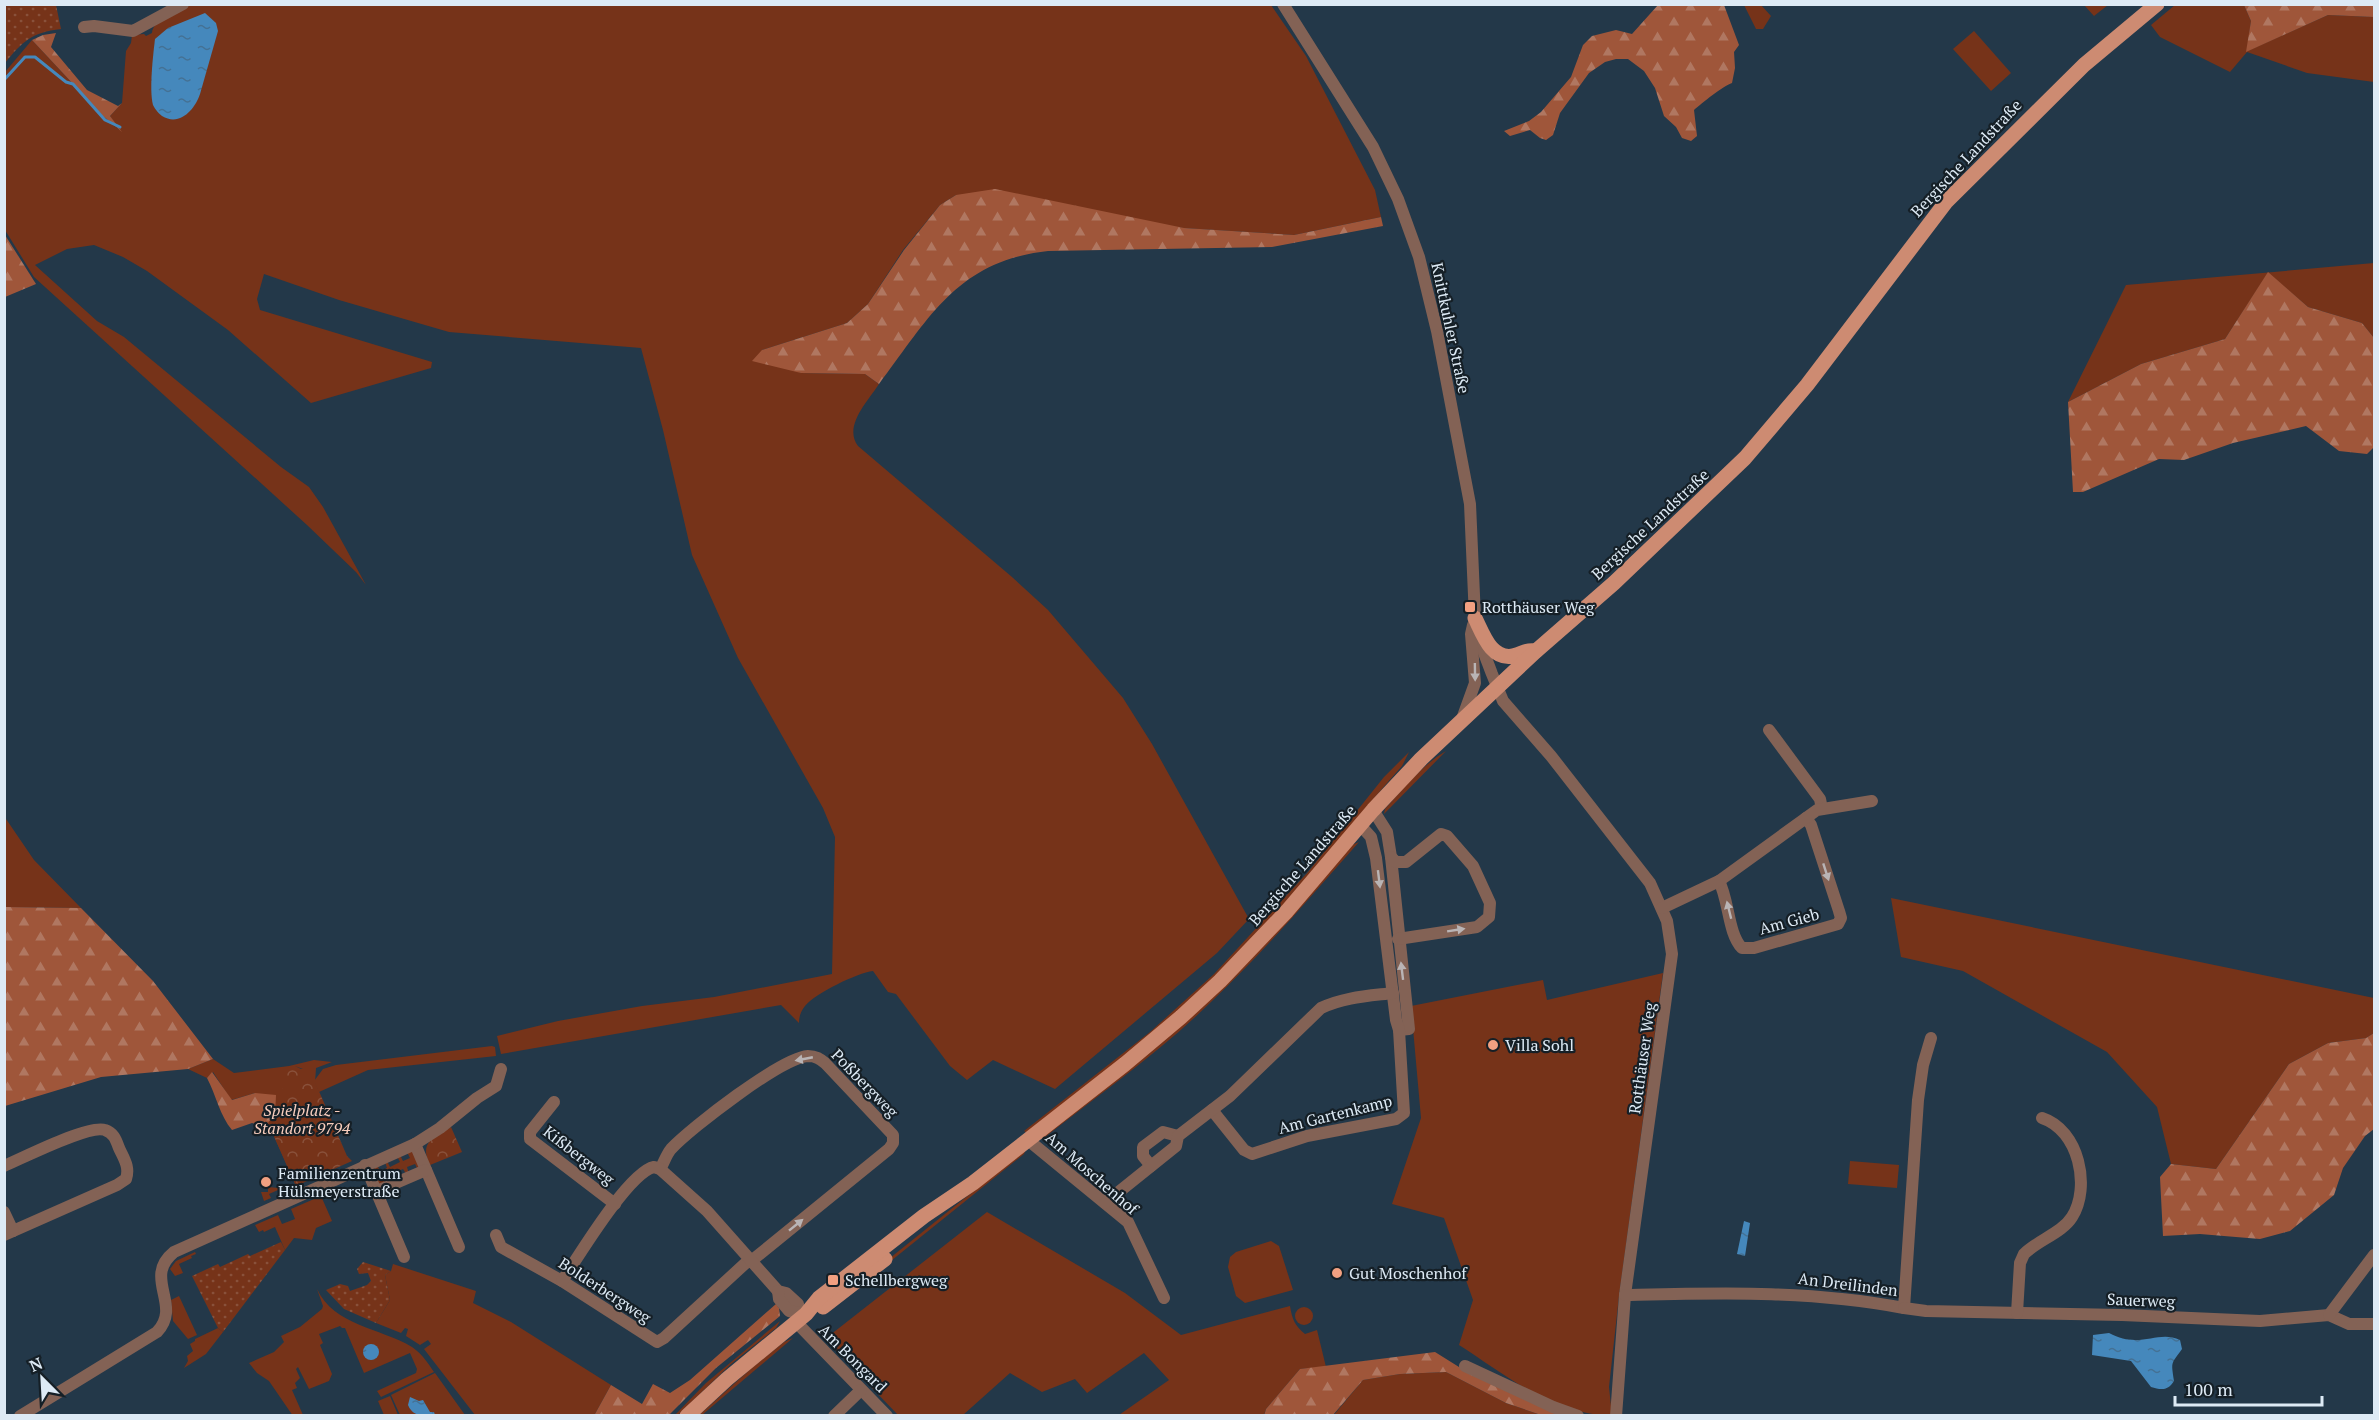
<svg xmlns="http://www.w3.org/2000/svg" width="2379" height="1420" font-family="'PT Serif',serif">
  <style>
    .grass { fill: #763319 }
    .forest { fill: url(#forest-firs) }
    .park { fill: url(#park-crowns) }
    .garden { fill: url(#garden-dots) }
    .water { fill: url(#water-ripples) }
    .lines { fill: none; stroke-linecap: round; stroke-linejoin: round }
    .stream { stroke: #4588bc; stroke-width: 3 }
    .minor { stroke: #836255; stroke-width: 12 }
    .major { stroke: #cd8b72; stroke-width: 15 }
    .oneway { fill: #b9b4b5 }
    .poi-dot { fill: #f2a081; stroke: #151f26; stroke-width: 2 }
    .labels { text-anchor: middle; stroke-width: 4.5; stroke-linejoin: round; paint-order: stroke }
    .street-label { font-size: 16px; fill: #ddeaf5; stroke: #151f26 }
    .poi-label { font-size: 16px; fill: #ddeaf5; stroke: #151f26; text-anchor: start }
    .park-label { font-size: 16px; font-style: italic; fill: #f8cdbd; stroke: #151f26 }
  </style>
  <defs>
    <pattern id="forest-firs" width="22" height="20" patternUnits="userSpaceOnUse" patternTransform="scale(1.5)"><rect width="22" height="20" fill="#9f563a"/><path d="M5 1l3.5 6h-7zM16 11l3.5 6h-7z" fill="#b07761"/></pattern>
    <pattern id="park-crowns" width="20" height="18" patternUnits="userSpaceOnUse" patternTransform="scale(1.5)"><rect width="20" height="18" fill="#763319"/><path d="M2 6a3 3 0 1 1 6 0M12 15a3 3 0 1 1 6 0" fill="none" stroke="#89513b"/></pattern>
    <pattern id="garden-dots" width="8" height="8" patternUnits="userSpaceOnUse" patternTransform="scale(1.5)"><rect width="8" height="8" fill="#763319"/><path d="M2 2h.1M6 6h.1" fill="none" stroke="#89513b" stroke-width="1.8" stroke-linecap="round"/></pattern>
    <pattern id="water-ripples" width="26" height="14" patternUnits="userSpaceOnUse" patternTransform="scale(1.5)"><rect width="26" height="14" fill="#4588bc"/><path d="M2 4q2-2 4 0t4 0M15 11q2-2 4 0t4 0" fill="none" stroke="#447194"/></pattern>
  </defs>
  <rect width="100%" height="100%" fill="#233849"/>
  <!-- grass -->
  <g class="grass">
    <path d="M186,5H1271L1306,56L1375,190L1381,217L1294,235L1183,228L956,195L940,205L903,250L868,304L847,323L762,350L801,373L865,374L879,384C868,401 843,426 858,446L1012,577L1048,610L1123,698L1152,744L1249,919L1217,953L1055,1089L993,1060L967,1080L950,1066L896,994L888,992L873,971C857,973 816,993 805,1006C801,1011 799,1016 799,1023L781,1005L501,1054L497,1036L558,1021L642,1006L714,997L832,974L835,837L823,808L738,658L692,555L663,430L641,348L449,332L339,300L264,274L257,299L260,310L432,362L431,368L311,403L228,330L147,271L123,257L94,245L67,249L35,265L97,321L124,337L281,467L309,487L323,507L366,585L356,572L307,525L34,277L5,230V72L32,40L103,116L119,130L110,116L122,103L126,51L131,43L132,35L144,34L146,36L152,33C153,20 175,11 186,5Z"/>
    <path d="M1744,5H1761L1771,16L1763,29H1756Z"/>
    <path d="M2084,5H2108L2094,16Z"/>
    <path d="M2175,5H2244L2251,21L2247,51L2328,15L2374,17V82L2307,73L2247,52L2230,72L2160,37L2151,25Z"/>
    <path d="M1974,31L2011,73L1991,91L1953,49Z"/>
    <path d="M2374,263V338L2362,323L2308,307L2268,273L2225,339L2141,364L2068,402L2126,285Z"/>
    <path d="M1446,751L1384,814L1385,809C1403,789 1422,765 1446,751Z"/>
    <path d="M1409,752L1402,766C1351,823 1305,885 1251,941C1183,1013 1104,1072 1027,1133L1024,1131L1150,1032L1214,974L1308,872L1384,777Z"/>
    <path d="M4,816L34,860L81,908L5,907Z"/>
    <path d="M1359,842C1311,896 1264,952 1211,1002C1160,1052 1101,1093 1045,1137L1040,1138L1156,1046L1352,845Z"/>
    <path d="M1891,898L2374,998V1033L2366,1038L2328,1043L2289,1064L2216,1169L2171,1164L2157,1107L2107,1052L1963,971L1901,957Z"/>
    <path d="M1663,973L1619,1296L1609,1387L1612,1415C1554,1416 1506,1375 1459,1345L1473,1300L1444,1218L1392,1204L1421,1118L1411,1006L1543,980L1547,1000Z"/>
    <path d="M492,1046L495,1047L496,1056L368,1070L319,1092L334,1126L314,1081L323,1069L336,1065Z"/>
    <path d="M213,1059L234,1073L289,1066L314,1060L332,1062L308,1071L295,1066L307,1072L296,1186L255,1093L231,1100L213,1072L207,1078L188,1069Z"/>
    <path d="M1026,1149L1024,1154L866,1281L890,1258Z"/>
    <path d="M411,1150L421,1164L418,1170L415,1164L407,1167L409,1174L407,1175L403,1169L394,1173L396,1179L393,1181L390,1175L383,1178L385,1184H379L372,1171L373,1168L377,1165L380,1171L387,1168L385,1162L387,1161L390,1167L400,1162L397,1156L400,1155L403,1161L410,1158L407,1152Z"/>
    <path d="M1850,1161L1899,1165L1897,1188L1848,1184Z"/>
    <path d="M288,1184L292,1191L281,1196L278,1190L269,1194L271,1198L264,1201L261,1192H268V1187L279,1188Z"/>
    <path d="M321,1196L332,1221L316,1228L312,1240L294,1238L285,1250L275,1227L264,1232L263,1230L259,1232L255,1225L278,1215L282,1224L295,1219L291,1209Z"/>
    <path d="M987,1212L1125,1293L1181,1335L1290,1306C1292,1319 1295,1326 1305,1334L1317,1330L1326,1367L1300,1369L1266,1409L1264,1415H1119L1169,1380L1144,1353L1087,1393L1075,1379L1042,1392L1010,1373L963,1415H898L825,1339Z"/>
    <path d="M1271,1241L1279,1246L1293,1290L1245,1303L1236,1296L1228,1267L1230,1257L1236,1252Z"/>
    <path d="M195,1252L196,1254L191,1256L192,1258L179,1264L183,1273L175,1276L170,1269L176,1261Z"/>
    <path d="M393,1264L476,1291L473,1303L511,1322L611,1385L595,1414L475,1415L424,1349L431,1344L428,1340L420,1345L406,1336L408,1329L405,1328L401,1333L376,1323L390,1300L385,1275L391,1271Z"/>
    <path d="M317,1289C334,1326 381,1328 412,1347C422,1354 428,1363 434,1372L381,1397L377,1391L416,1373L417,1369L410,1353L364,1373L345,1328H342L340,1326L319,1334L323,1343L320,1345L332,1374L329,1381L309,1389L298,1367L296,1369L300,1378L295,1383L297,1388L292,1390L303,1415L293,1416L269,1381L257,1373L249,1363L274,1352L284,1342L281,1336L300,1327L322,1309L323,1306Z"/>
    <path d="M179,1296L197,1335L188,1339L173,1321L171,1300Z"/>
    <circle cx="1304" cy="1316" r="9"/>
    <path d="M780,1321L776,1328L731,1364L678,1415L674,1416L706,1383Z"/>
    <path d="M218,1328L223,1332L206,1354L184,1368L188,1361L187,1356L193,1351L190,1344L195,1341V1339Z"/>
    <path d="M793,1338L702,1415L698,1416L754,1366L784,1342Z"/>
    <path d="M1446,1372L1506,1403L1541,1415L1333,1416L1363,1380L1400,1374Z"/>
    <path d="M435,1373L465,1415H400L391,1395Z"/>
    <path d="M390,1396L398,1415H384L378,1401Z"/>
  </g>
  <!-- forest -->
  <g class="forest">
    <path d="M1658,5H1724L1739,45L1734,52L1735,68L1732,83C1723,86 1702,103 1694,110L1697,136L1691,141L1682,138L1676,127L1664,116L1655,88L1644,71L1628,59H1616L1605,62L1589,73L1560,113L1553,135L1546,140L1540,138L1530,130L1510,136L1504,131L1529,121L1541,112L1571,77L1583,45L1592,36L1616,30L1632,34Z"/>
    <path d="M2244,5H2374V17L2328,15L2246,52L2251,21Z"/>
    <path d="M56,33L51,47L87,90L118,106L122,103L110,116L122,132L103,116L32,40L43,35Z"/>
    <path d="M995,189L1184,228L1294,235L1381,217L1383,226L1272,247L1048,251C957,261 929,318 879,384L865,374L801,373L752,361L762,350L847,323L868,304L904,250L940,205L956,195Z"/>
    <path d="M5,235L36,284L5,297H4Z"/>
    <path d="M2268,272L2308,307L2362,323L2374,338V447L2367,454L2339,451L2306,426L2233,443L2184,460L2159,459L2083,492H2073L2068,402L2141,364L2225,339Z"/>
    <path d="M5,907L81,908L153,981L213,1059L188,1069L101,1077L5,1106Z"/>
    <path d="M2374,1033V1129L2365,1136L2343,1168L2334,1195L2290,1231L2260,1239L2200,1234L2163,1236L2160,1177L2171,1164L2216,1169L2289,1064L2328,1043L2366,1038Z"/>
    <path d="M212,1072L232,1100L255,1093L276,1095L274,1136L270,1135L265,1126L252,1123L232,1130C220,1116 216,1095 207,1078Z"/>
    <path d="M776,1304L779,1308L780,1316L716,1368L669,1415L595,1414L611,1385L642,1404L653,1384L670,1393L690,1380Z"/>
    <path d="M1435,1352L1459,1367L1570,1415H1541L1506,1403L1446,1372L1400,1374L1363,1380L1333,1415L1264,1416L1266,1409L1300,1369Z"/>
  </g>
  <!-- park -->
  <g class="park">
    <path d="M316,1068L315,1082L347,1156L352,1161L296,1186L268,1123L281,1105L285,1070Z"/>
    <path d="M451,1127L462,1152L430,1165C419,1142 433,1138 451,1127Z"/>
  </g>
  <!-- garden -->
  <g class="garden">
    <path d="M5,4L56,5L61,29C32,32 22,42 5,63Z"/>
    <path d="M281,1242L285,1250L223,1332L218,1328L192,1276L218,1264L220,1267L248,1254L250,1256Z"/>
    <path d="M363,1262L391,1271L385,1275L390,1300L376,1323L344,1309L326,1290L340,1284L348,1286L350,1291L367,1285L371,1281L368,1273L359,1274L357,1269Z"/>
  </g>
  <!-- water -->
  <g class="water">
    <path d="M205,13L216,23L218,31L200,94C195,109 180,127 162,116C159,114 155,109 153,105C149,90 153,56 155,39L168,28Z"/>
    <path d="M1744,1221L1750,1223L1745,1256L1737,1254Z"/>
    <path d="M2109,1333C2140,1350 2158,1329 2180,1340L2182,1349C2171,1365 2171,1360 2174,1381C2168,1391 2161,1390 2151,1387L2131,1361L2092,1355L2093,1335Z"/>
    <circle cx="371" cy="1352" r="8"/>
    <path d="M410,1397L419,1401L423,1400L430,1412H434L435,1415C423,1416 413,1417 408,1405Z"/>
  </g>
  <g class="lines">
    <!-- stream -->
    <path class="stream" d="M4,80L25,57H35L66,82L73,84L105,120L120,127"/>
    <!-- minor -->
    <g class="minor">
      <path d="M1283,4L1373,147L1398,199L1419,257L1437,331L1470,504L1475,618L1481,645L1492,674L1503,701L1551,756L1650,883L1667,921L1672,954L1625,1295L1616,1416"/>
      <path d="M84,27L94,26L133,31L183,4"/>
      <path d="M1462,719L1475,683L1471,634L1473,625"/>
      <path d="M1769,730L1820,799L1822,809"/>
      <path d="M1373,810L1387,832L1391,857L1409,1029L1399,1030"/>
      <path d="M1391,857L1396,862H1406L1441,834L1447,836L1473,866L1490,903L1489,917L1477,927L1398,939"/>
      <path d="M1719,881C1729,900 1728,934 1742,948H1754L1838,924L1841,918L1839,911L1811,825L1806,818"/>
      <path d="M1662,908L1719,881L1817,810L1872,801"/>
      <path d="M554,1102L530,1132V1139L615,1204"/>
      <path d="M1212,1110L1244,1150L1252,1154L1307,1136L1396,1119L1404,1113L1399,1030L1396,1020L1376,858L1371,837L1361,826"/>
      <path d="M1028,1140L1128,1222L1164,1298"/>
      <path d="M415,1144L459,1247"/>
      <path d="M365,1165L404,1257"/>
      <path d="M4,1166C23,1158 89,1124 105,1130C114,1133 116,1140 119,1148C124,1159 130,1167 126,1179L117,1185L4,1235"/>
      <path d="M1151,1166L1143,1156V1147L1163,1132L1178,1136"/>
      <path d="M660,1169C664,1163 666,1155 671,1149C692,1127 781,1058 808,1056C816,1056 820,1059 825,1063L893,1135V1143L889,1149L750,1262"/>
      <path d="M377,1191L426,1170"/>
      <path d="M1105,1203L1176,1146L1178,1136L1230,1096L1321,1008C1344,997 1368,996 1393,993"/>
      <path d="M4,1212L13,1231"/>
      <path d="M496,1235L501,1247L562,1281L657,1342L664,1338L749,1260"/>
      <path d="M562,1281C578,1257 629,1172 654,1167L660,1169L707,1211L778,1291L786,1293L798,1304L799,1313L802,1317"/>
      <path d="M778,1291L779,1299L789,1311L799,1313"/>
      <path d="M1625,1295C1719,1293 1811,1290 1904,1308L1918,1100L1923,1065L1931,1038"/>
      <path d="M1904,1308L1926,1311L2122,1315L2260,1321L2329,1315L2349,1324H2374"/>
      <path d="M2017,1313L2020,1263L2024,1254C2038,1240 2062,1233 2072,1217C2091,1187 2079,1130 2042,1118"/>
      <path d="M2329,1315L2374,1255"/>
      <path d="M796,1322L887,1416"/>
      <path d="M1465,1366L1553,1407L1578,1416"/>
      <path d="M20,1416L157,1332C183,1305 142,1278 174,1252L415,1144L440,1128L477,1098L496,1086L501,1069"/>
      <path d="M834,1416L861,1390"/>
    </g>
    <!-- major -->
    <g class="major">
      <path d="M1475,618C1483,634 1491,660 1513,656C1524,654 1524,649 1536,651"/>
      <path d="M823,1307L885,1259"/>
      <path d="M687,1416L727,1379L806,1314L819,1298L924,1216L973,1183L1125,1064L1181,1017L1220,981L1287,911L1373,810L1421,759L1536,651L1614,583L1745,458L1807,385L1946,202L2084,65L2157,4"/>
    </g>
  </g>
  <!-- one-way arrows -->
  <defs><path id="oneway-solid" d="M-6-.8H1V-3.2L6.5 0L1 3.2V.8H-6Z" transform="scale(1.5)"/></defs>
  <g class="oneway">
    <use href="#oneway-solid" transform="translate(1475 672) rotate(89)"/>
    <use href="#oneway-solid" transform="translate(1826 872) rotate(72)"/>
    <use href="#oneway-solid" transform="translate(1379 879) rotate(83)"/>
    <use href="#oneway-solid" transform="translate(1729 910) rotate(-104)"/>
    <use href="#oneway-solid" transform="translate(1456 930) rotate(-9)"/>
    <use href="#oneway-solid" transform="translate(1402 971) rotate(-97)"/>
    <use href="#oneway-solid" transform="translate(804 1059) rotate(169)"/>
    <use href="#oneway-solid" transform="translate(796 1225) rotate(-39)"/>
  </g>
  <!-- markers -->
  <g class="poi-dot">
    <rect x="1464" y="601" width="12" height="12" rx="3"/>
    <circle cx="1493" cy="1045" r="6"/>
    <circle cx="266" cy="1182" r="6"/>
    <circle cx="1337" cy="1273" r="6"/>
    <rect x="827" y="1274" width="12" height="12" rx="3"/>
  </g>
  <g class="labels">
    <!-- street labels -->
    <g class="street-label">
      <text transform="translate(1966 158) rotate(-47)" y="6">Bergische Landstraße</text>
      <text transform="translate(1451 328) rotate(78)" y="6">Knittkuhler Straße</text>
      <text transform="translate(1650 524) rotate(-43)" y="6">Bergische Landstraße</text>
      <text transform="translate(1302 865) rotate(-49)" y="6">Bergische Landstraße</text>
      <text transform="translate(1789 921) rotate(-15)" y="6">Am Gieb</text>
      <text transform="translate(1642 1058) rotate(-82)" y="6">Rotthäuser Weg</text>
      <text transform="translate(865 1083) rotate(46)" y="6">Poßbergweg</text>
      <text transform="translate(1335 1114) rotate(-14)" y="6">Am Gartenkamp</text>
      <text transform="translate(579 1155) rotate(38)" y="6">Kißbergweg</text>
      <text transform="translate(1092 1173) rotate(41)" y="6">Am Moschenhof</text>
      <text transform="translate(1848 1284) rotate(7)" y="6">An Dreilinden</text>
      <text transform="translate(605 1290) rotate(33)" y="6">Bolderbergweg</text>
      <text transform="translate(2141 1300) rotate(2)" y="6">Sauerweg</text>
      <text transform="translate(853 1358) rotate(45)" y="6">Am Bongard</text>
    </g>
    <!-- poi labels -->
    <g class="poi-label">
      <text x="1482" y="613">Rotthäuser Weg</text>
      <text x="1505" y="1051">Villa Sohl</text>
      <text x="278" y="1179">Familienzentrum<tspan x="278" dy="18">Hülsmeyerstraße</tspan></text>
      <text x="1349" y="1279">Gut Moschenhof</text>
      <text x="845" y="1286">Schellbergweg</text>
    </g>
    <!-- park labels -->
    <g class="park-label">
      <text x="302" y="1116">Spielplatz -<tspan x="302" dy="18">Standort 9794</tspan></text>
    </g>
  </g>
  <!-- border -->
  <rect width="2379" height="1420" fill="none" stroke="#ddeaf5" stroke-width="12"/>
  <!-- north arrow -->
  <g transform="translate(42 1378) rotate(336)" stroke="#151f26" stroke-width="4.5" paint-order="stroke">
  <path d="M0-4.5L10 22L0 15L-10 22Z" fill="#ddeaf5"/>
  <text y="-9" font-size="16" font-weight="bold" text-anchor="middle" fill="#ddeaf5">N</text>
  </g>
  <!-- scale -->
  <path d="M2175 1396v9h147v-9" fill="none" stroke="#ddeaf5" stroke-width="3"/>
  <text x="2184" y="1396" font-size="18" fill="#ddeaf5" stroke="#151f26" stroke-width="4.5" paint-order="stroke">100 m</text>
</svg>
